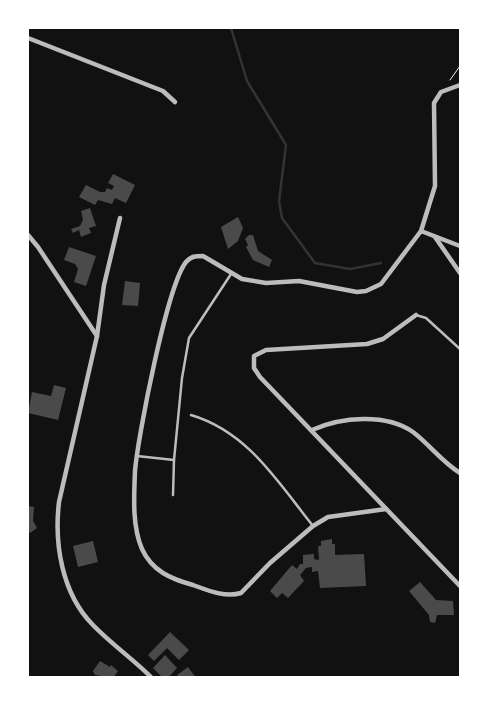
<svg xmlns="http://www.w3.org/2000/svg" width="488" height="705" font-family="'Alegreya Sans',sans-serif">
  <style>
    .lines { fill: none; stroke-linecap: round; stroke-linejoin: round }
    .stream { stroke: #333; stroke-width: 2.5 }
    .building { fill: #4a4a4a }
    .path { stroke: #f5f5f5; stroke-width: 1 }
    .service { stroke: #bcbcbc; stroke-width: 2.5 }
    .minor { stroke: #bcbcbc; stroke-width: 4.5 }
  </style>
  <rect width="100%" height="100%" fill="#111"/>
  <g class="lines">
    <!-- stream -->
    <path class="stream" d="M231,28L247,81L286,145L279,201L282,218L315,263L350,269L381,263"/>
  </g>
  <!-- building -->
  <g class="building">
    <path d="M113,174L135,185L126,203L115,198L112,204L98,200L95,205L79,197L86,185L100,192H105L107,188L112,190L114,186L108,183Z"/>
    <path d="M90,208L96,226L89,228L91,233L81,237L79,230L73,233L71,229L80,226L83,220L81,211Z"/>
    <path d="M238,217L243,228L238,241L228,249L221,227Z"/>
    <path d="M249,235H253L258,251L272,260L269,267L253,260L246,247L248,245L245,239Z"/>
    <path d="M69,247L96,256L86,286L74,282L78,269L75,264L64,260Z"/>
    <path d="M125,281L140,283L138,306L122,305Z"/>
    <path d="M54,385L66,388L58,420L28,413L32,392L51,396Z"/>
    <path d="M28,506L34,507L33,521L37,528L30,533L28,531Z"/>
    <path d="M332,539V544H335V555L364,554L366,586L320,588L318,571L312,572V567L306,568L300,575L304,581L288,598L282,593L277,598L270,591L292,565L297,569L300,564H303V555L314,554V559L319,560L318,546H321V541Z"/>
    <path d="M93,541L98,562L78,567L73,546Z"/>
    <path d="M420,582L436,600L453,601L454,615H437L435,623L430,622L429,615L409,591Z"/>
    <path d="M170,632L189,650L179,660L167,648L154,661L148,655Z"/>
    <path d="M165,655L177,668L168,678H163L153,668Z"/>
    <path d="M100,661L110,667L111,665L118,671L113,678L95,675L93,671Z"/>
    <path d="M188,667L196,678H179L177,675Z"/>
  </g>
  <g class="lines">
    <!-- path -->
    <path class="path" d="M450,80L460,66"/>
    <!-- service -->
    <g class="service">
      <path d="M416,315L426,318L460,349"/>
      <path d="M191,415C248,432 277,481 313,526"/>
      <path d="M137,456L174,460"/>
      <path d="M173,495L174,460L182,378L189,338L231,274"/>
    </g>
    <!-- minor -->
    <g class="minor">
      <path d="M28,38L163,91L175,102"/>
      <path d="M120,218L104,285L97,336L59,502C54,544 62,593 92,624C110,643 133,659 152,678"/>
      <path d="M421,231L435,186L434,103L441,92L460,85"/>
      <path d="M28,235L38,247L97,336"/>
      <path d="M435,237L460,273"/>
      <path d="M416,315L383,339L367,344L266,350L254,356V368L260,377L460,586"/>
      <path d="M312,430C341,417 386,413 413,432C430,445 442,462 460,473"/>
      <path d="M386,509L328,517L313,526L270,563L241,593C225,598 207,590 193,585C171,579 152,571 142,549C132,526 134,496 135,471C138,436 167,286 186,262C191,256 196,256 203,256L242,279L266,283L299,281L357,292L366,291L381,284L421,231L460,246"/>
    </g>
  </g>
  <!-- border -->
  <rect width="488" height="705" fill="none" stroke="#ffffff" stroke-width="58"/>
</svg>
